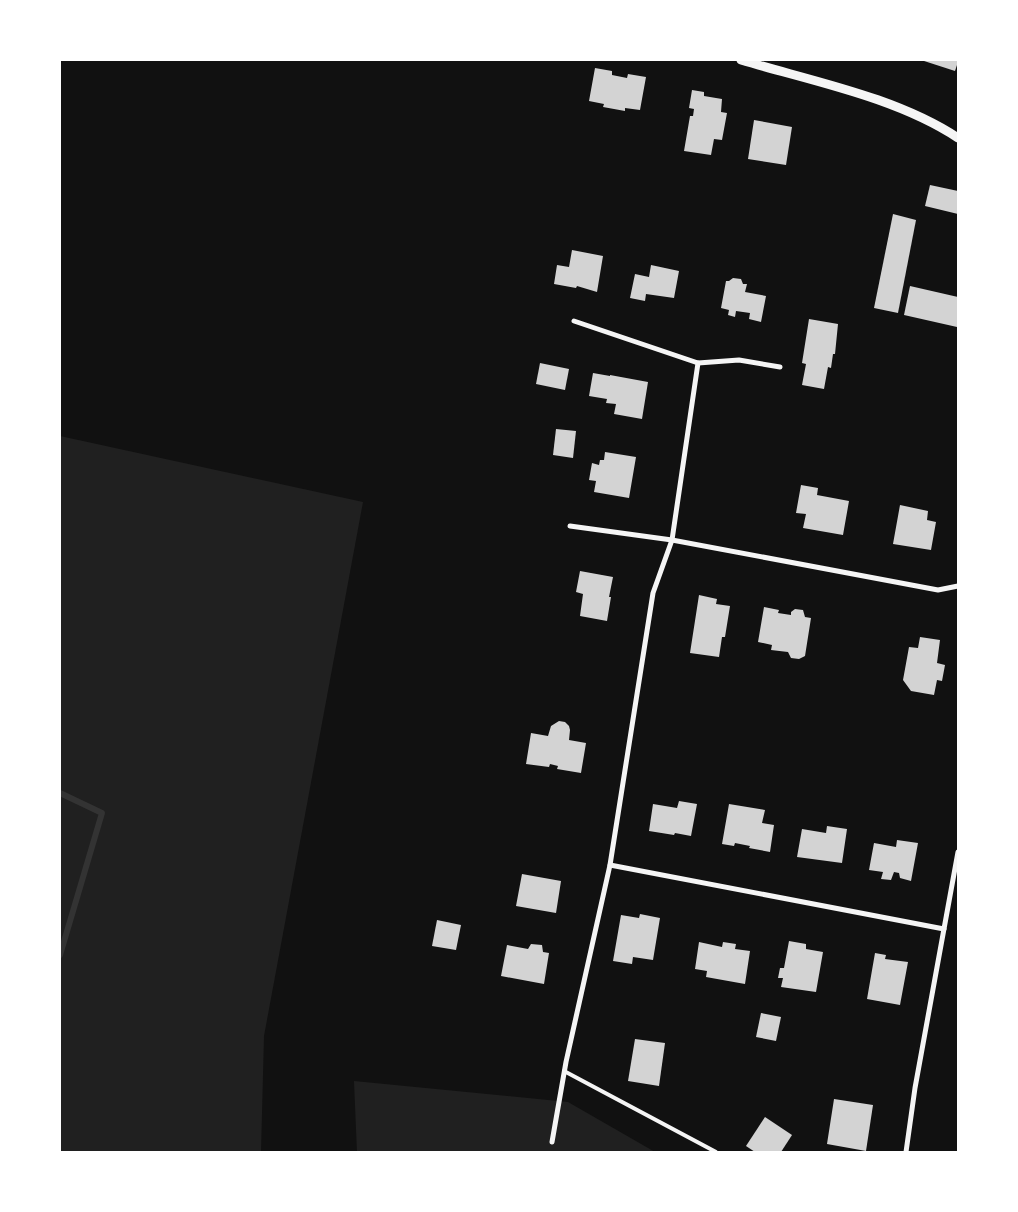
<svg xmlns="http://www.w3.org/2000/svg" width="1018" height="1212" font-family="Commissioner,sans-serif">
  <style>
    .green { fill: #202020 }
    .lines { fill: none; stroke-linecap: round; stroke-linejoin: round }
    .stream { stroke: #333; stroke-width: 6 }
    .building { fill: #d3d3d3 }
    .service { stroke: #f5f5f5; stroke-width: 4 }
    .minor { stroke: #f5f5f5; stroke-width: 5 }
    .tertiary { stroke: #f5f5f5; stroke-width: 9 }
  </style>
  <rect width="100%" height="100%" fill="#111"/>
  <!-- green -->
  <g class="green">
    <path d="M60,436L363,502L264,1036L261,1152H60Z"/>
    <path d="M354,1081L568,1102L655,1152H357Z"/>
  </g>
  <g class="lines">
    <!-- stream -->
    <path class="stream" d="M60,793L102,813L60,955"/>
  </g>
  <!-- building -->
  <g class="building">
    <path d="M921,60H958V62L955,71Z"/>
    <path d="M595,68L612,71V75L627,78L628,74L646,77L640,110L625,108V111L603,107L604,104L589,101Z"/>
    <path d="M692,90L704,92V96L722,99L721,112L727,113L722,140L714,139L711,155L684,151L690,116H693L694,109L689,108Z"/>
    <path d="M754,120L792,127L786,165L748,159Z"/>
    <path d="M930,185L958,191V214L925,206Z"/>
    <path d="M893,214L916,220L898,313L874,308Z"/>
    <path d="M572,250L603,256L597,292L577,286L576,288L554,284L557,265L569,267Z"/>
    <path d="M651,265L679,271L674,298L646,294L645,301L630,298L635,274L649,277Z"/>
    <path d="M733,278L741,279L743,284H747L745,292L766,296L761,322L749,319L750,313L736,311L735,317L728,315L729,310L721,308L726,281H729Z"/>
    <path d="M910,286L958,297L957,327L904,315Z"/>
    <path d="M809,319L838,324L835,354H833L831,368L828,367L824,389L802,385L806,364L802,363Z"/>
    <path d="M540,363L569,369L565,390L536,384Z"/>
    <path d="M593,373L610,376V375L648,382L642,419L614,414L616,404L606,403L607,399L589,396Z"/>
    <path d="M556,429L576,431L573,458L553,455Z"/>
    <path d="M605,452L636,457L629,498L594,492L596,481L589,480L592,463L599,465L600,460H604Z"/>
    <path d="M801,485L818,488L817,495L849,501L843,535L803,528L806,514L796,513Z"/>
    <path d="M900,505L928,511L927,520L936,522L931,550L893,544Z"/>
    <path d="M580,571L613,577L609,597H611L607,621L580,616L583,594L576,592Z"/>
    <path d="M699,595L717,599L716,604L730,606L725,637H722L719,657L690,653Z"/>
    <path d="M764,607L779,610L778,613L791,615V612L795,609L803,610L805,617L811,618L805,656L799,659L791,658L788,652L771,650L772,645L758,642Z"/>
    <path d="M920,637L940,640L937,663L945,665L942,681L937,680L934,695L911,691L903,680L909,647L918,648Z"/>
    <path d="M559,721L565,722L569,726L570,730L569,740L586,743L581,773L557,769L558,766L550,764L549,767L526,764L531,733L548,736L551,726Z"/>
    <path d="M679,801L697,804L691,836L675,833L674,835L649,831L653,804L677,808Z"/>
    <path d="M729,804L765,810L762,823L774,825L770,852L749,848L750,846L735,843L734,846L722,844Z"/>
    <path d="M827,826L847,829L842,863L797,857L802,829L826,833Z"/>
    <path d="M897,840L918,843L911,881L900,878L899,873L894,872L891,880L881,879L883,872L869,870L874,843L896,847Z"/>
    <path d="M522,874L561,881L556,913L516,906Z"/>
    <path d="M640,914L660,918L653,960L633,957L632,964L613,961L621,915L639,918Z"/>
    <path d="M437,920L461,925L456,950L432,946Z"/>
    <path d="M789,941L806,944V949L823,952L816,992L781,987L783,978H778L780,968H784Z"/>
    <path d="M699,942L722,947L723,942L736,944L735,949L750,951L745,984L706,977L707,971L695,969Z"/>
    <path d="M531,944L542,945L543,952L549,953L544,984L501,976L507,945L528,949Z"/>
    <path d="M875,953L886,955L885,959L908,962L900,1005L867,999Z"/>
    <path d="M761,1013L781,1017L776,1041L756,1037Z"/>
    <path d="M635,1039L665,1043L659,1086L628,1081Z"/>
    <path d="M834,1099L873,1105L866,1151L827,1144Z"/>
    <path d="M765,1117L792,1135L781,1152H755L746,1146Z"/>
  </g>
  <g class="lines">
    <!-- service -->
    <path class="service" d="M564,1071L716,1152"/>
    <!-- minor -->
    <g class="minor">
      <path d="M574,321L698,363L739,360L780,367"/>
      <path d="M570,526L672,540L938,590L958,586"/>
      <path d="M610,865L944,929"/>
      <path d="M552,1142L566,1062L610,865L653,593L672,540L698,363"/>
      <path d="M906,1152L915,1088L958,852"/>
    </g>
    <!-- tertiary -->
    <path class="tertiary" d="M741,60C811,81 896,97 958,138"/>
  </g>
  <!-- border -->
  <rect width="1018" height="1212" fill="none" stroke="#ffffff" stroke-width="122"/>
</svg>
